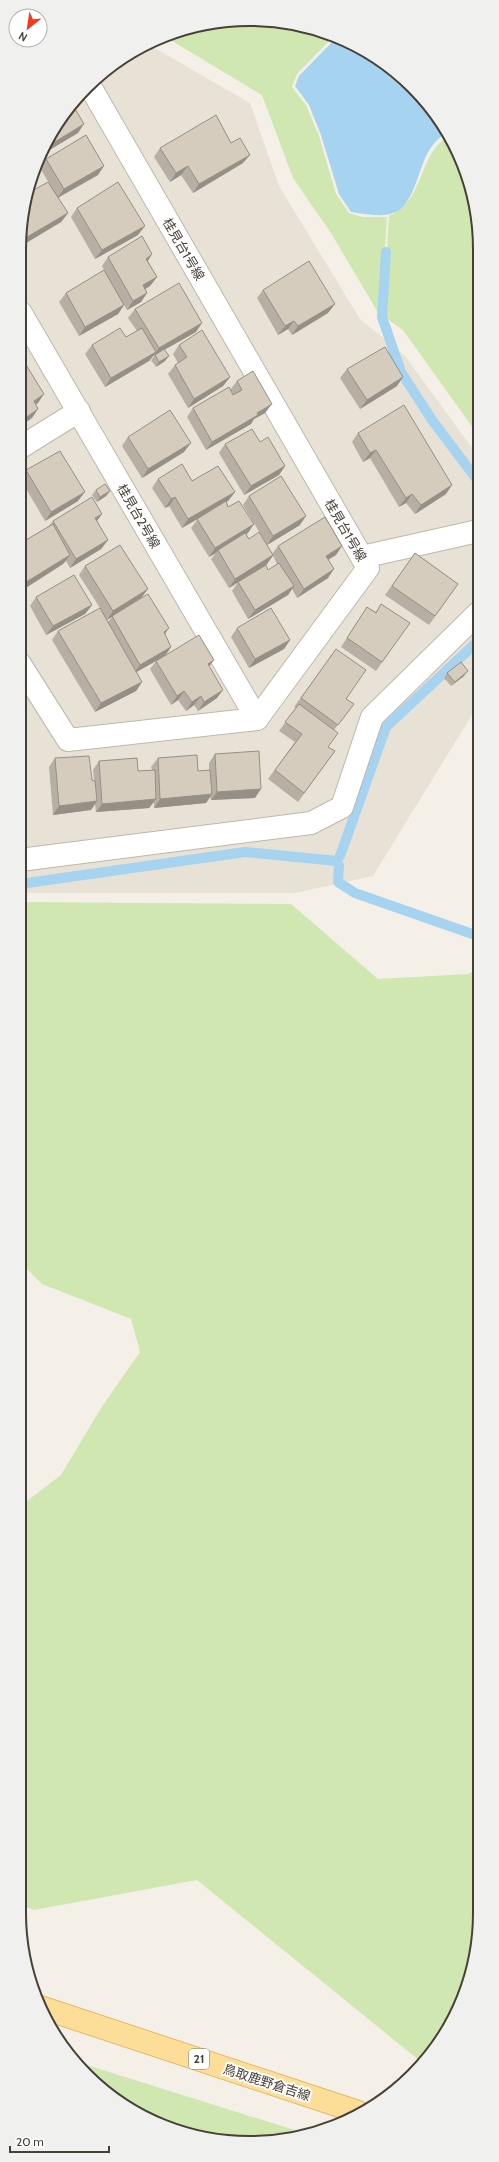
<svg xmlns="http://www.w3.org/2000/svg" width="499" height="2162" font-family="Cabin,'Noto Sans JP',sans-serif">
  <style>
    .residential { fill: #e8e2d6 }
    .green { fill: #d0e7b2 }
    .water { fill: #a6d3ef }
    .lines { fill: none; stroke-linecap: round; stroke-linejoin: round }
    .stream { stroke: #a6d3ef; stroke-width: 10 }
    .minor-casing { stroke: #bfb8ab; stroke-width: 24 }
    .primary-casing { stroke: #e2ba68; stroke-width: 24 }
    .minor { stroke: #fff; stroke-width: 22 }
    .primary { stroke: #fcde99; stroke-width: 22 }
    .wall { fill: #b7afa3; fill-rule: evenodd }
    .shaded-wall { fill: #958f85 }
    .building { fill: #d5ccbe; stroke: #958f85 }
    .labels { text-anchor: middle; stroke-width: 4; stroke-linejoin: round; paint-order: stroke }
    .shield { fill: #fff; stroke: #7e7973; stroke-width: 1 }
    .shield-label { font-size: 12px; font-weight: bold; fill: #474037 }
    .street-label { font-size: 13px; fill: #474037; stroke: #fff }
    .rim { fill: none; stroke: #474037; stroke-width: 2 }
  </style>
  <rect width="100%" height="100%" fill="#f4f0e8"/>
  <!-- residential -->
  <path class="residential" d="M151,46L250,103L279,186L360,319L405,356L478,456V705L373,876L295,893H20L21,219L50,134L109,66Z"/>
  <!-- green -->
  <g class="green">
    <path d="M280,21L333,37L297,74L292,87L306,105L319,136L336,194L349,213L363,217H387L380,316L331,233L293,178L262,95L167,38L190,27Z"/>
    <path d="M448,136L456,148L478,220V435L403,330L383,316L389,216C424,202 418,155 448,136Z"/>
    <path d="M20,902L291,904L378,979L468,974L478,969V1943L449,2028L420,2061L197,1880L34,1910L19,1904V1507L61,1475L101,1408L140,1352L131,1319L42,1284L20,1262Z"/>
    <path d="M74,2061L304,2133L234,2142L147,2119L76,2065Z"/>
  </g>
  <!-- water -->
  <path class="water" d="M336,38L352,43L413,87L446,133C437,139 431,146 426,156C419,171 412,205 396,212C383,218 365,214 351,212L339,194L321,135L309,105L295,86L299,76Z"/>
  <g class="lines">
    <!-- stream -->
    <g class="stream">
      <path d="M386,252L382,317L401,372L432,420L478,481"/>
      <path d="M340,856L386,727L478,641"/>
      <path d="M339,865L338,882L355,893L478,936"/>
      <path d="M20,884L245,852L337,861"/>
    </g>
    <defs>
      <g id="minor">
        <path d="M21,313L257,719"/>
        <path d="M21,447L79,411"/>
        <path d="M362,557L478,531"/>
        <path d="M20,664L68,740L257,719L368,568L91,88"/>
        <path d="M20,860L311,823L342,807L372,717L478,613"/>
      </g>
      <path id="primary" d="M40,2007L358,2112"/>
    </defs>
    <!-- minor casing -->
    <use href="#minor" class="minor-casing"/>
    <!-- primary casing -->
    <use href="#primary" class="primary-casing"/>
    <!-- minor -->
    <use href="#minor" class="minor"/>
    <!-- primary -->
    <use href="#primary" class="primary"/>
  </g>
  <!-- wall -->
  <g class="wall">
    <path d="M160,148L243,163L193,193L181,175L170,182L154,157Z"/>
    <path d="M46,159L98,175L58,198L68,213L61,222L21,246V219L52,188L40,168Z"/>
    <path d="M77,208L138,235L95,259L71,217Z"/>
    <path d="M152,254L148,261L157,277L150,286L145,289L147,293L141,302L127,310L124,305L118,314L79,336L59,302L66,293L104,270L102,266L108,257Z"/>
    <path d="M263,290L328,313L292,335L288,329L278,335L257,298Z"/>
    <path d="M135,309L196,332L164,350L165,361L156,367L151,360L155,355L160,352L153,356L149,361L105,387L85,354L92,345L126,337L137,331L128,318Z"/>
    <path d="M179,345L230,377L223,386L188,408L168,374L175,365L178,363L173,354Z"/>
    <path d="M347,369L397,386L360,409L340,378Z"/>
    <path d="M237,381L265,413L254,419L251,424L206,450L187,417L193,408L230,390Z"/>
    <path d="M358,433L446,494L415,514L406,503L399,507L370,458L363,462L352,442Z"/>
    <path d="M128,437L184,452L142,478L122,446Z"/>
    <path d="M260,442L285,466L279,475L244,495L219,453L225,444Z"/>
    <path d="M26,470L78,501L45,521L21,480V478Z"/>
    <path d="M158,479L192,481L235,492L228,501L226,502L228,507L248,533L246,534L249,539L272,554L278,546L336,555L328,560V578L297,598L292,589L288,595L248,619L232,591L238,582L246,577L229,588L211,559L216,553L209,557L191,528L198,519L182,528L169,506L165,508L152,488ZM273,556L277,564L268,570L266,565L267,564Z"/>
    <path d="M96,490L110,491L106,496L97,502L92,495Z"/>
    <path d="M249,496L300,525L267,545L243,505Z"/>
    <path d="M102,514L97,521L108,540L101,549L70,568L66,561L63,564L21,591V543L49,526L53,521Z"/>
    <path d="M415,553L458,584L429,625L385,595Z"/>
    <path d="M85,566L142,597L122,610L165,634L171,647L165,655L209,666L217,698L198,711L194,705L186,711L178,700L171,705L150,669L157,660L136,672L142,682L136,691L95,712L52,640L58,631L100,608L79,575ZM100,608L107,620L112,617L108,622Z"/>
    <path d="M36,597L92,605L85,614L46,635L30,606Z"/>
    <path d="M381,604L410,623L376,671L341,647L367,607L376,612Z"/>
    <path d="M237,628L290,640L284,649L249,668L231,637Z"/>
    <path d="M336,649L346,699L354,704L334,730L328,747L335,751L298,802L268,779L295,742L279,731L296,708L294,707Z"/>
    <path d="M447,673L464,676L451,686L444,678Z"/>
    <path d="M215,754L255,798L211,800L210,797L206,803L154,808V802L149,808L96,812L95,804L91,810L53,815L49,767L55,758L92,780H94L93,770L99,761L138,771L152,770L151,767L158,758L198,771L209,770V763Z"/>
  </g>
  <!-- shaded-wall -->
  <g class="shaded-wall">
    <path d="M84,124L78,133L43,154L45,148Z"/>
    <path d="M250,155L243,163L193,193L199,184Z"/>
    <path d="M104,166L98,175L57,198L64,189Z"/>
    <path d="M188,166L181,175L170,182L176,173Z"/>
    <path d="M68,213L61,222L21,246L27,237Z"/>
    <path d="M145,226L138,235L95,259L102,250Z"/>
    <path d="M152,254L146,263V259Z"/>
    <path d="M157,277L150,286L137,294L143,285Z"/>
    <path d="M147,293L141,302L127,310L133,301Z"/>
    <path d="M335,304L328,313L292,335L298,326Z"/>
    <path d="M124,305L118,314L79,336L85,327Z"/>
    <path d="M294,321L288,329L278,335L285,326Z"/>
    <path d="M202,323L196,332L153,356L149,361L105,387L111,378L156,352L159,348Z"/>
    <path d="M169,356L165,361L156,367L159,362Z"/>
    <path d="M230,377L223,386L188,408L194,399Z"/>
    <path d="M403,377L397,386L360,409L367,400Z"/>
    <path d="M44,394L38,403L28,410L34,401Z"/>
    <path d="M272,404L265,413L254,419L251,424L206,450L212,442Z"/>
    <path d="M38,409L32,418L21,426V421Z"/>
    <path d="M191,443L184,452L142,478L148,469Z"/>
    <path d="M376,450L370,458L363,462L370,453Z"/>
    <path d="M285,466L279,475L244,495L251,486Z"/>
    <path d="M452,485L446,494L415,514L421,505Z"/>
    <path d="M110,491L106,496L97,502L100,497Z"/>
    <path d="M85,492L78,501L45,521L51,512Z"/>
    <path d="M235,492L228,501L182,528L188,519Z"/>
    <path d="M412,494L406,503L399,507L406,498Z"/>
    <path d="M175,497L169,506L165,508L171,499Z"/>
    <path d="M102,514L95,523V518Z"/>
    <path d="M306,516L300,525L267,545L273,536Z"/>
    <path d="M254,524L248,533L218,551V550L216,553L209,557L215,548Z"/>
    <path d="M108,540L101,549L70,568L76,559Z"/>
    <path d="M342,546L336,555L319,565L326,556Z"/>
    <path d="M70,555L63,564L21,591V588L23,584Z"/>
    <path d="M273,555L267,564L229,588L235,579Z"/>
    <path d="M334,569L328,578L297,598L304,589Z"/>
    <path d="M294,586L288,595L248,619L255,610Z"/>
    <path d="M148,589L142,597L107,620L113,611Z"/>
    <path d="M92,605L85,614L46,635L53,626Z"/>
    <path d="M169,628L163,637L164,632Z"/>
    <path d="M290,640L284,649L249,668L255,659Z"/>
    <path d="M171,647L165,656L133,674L140,665Z"/>
    <path d="M214,660L208,668V664Z"/>
    <path d="M468,671L464,676L451,686L455,682Z"/>
    <path d="M142,682L136,691L95,712L101,703Z"/>
    <path d="M223,690L217,698L198,711L204,702Z"/>
    <path d="M184,691L178,700L171,705L177,696Z"/>
    <path d="M201,696L194,705L186,711L192,702Z"/>
    <path d="M261,789L255,798L211,800L217,792Z"/>
    <path d="M212,794L206,803L154,808L160,799Z"/>
    <path d="M156,799L149,808L96,812L102,804Z"/>
    <path d="M97,801L91,810L53,815L59,806Z"/>
  </g>
  <!-- building -->
  <g class="building">
    <path d="M74,107L84,124L45,148L50,134Z"/>
    <path d="M216,115L231,143L240,138L250,155L199,184L188,166L176,173L160,148Z"/>
    <path d="M86,135L104,166L64,189L46,159Z"/>
    <path d="M48,182L68,213L27,237L21,227V219L30,192Z"/>
    <path d="M118,182L145,226L102,250L77,208Z"/>
    <path d="M142,236L152,254L146,259L157,277L143,285L147,293L133,301L108,257Z"/>
    <path d="M309,261L335,304L298,326L294,321L285,326L263,290Z"/>
    <path d="M104,270L124,305L85,327L66,293Z"/>
    <path d="M179,283L202,323L159,348L135,309Z"/>
    <path d="M120,328L126,337L142,328L156,352L111,378L92,345Z"/>
    <path d="M202,330L230,377L194,399L175,365L187,357L179,345Z"/>
    <path d="M385,347L403,377L367,400L347,369Z"/>
    <path d="M164,349L169,356L159,362L155,355Z"/>
    <path d="M23,360L44,394L34,401L38,409L21,421V361Z"/>
    <path d="M253,371L272,404L257,413L258,415L212,442L193,408L229,387L233,395L242,390L237,381Z"/>
    <path d="M404,405L452,485L421,505L412,494L406,498L376,450L370,453L358,433Z"/>
    <path d="M170,410L191,443L148,469L128,437Z"/>
    <path d="M252,429L260,442L268,437L285,466L251,486L225,444Z"/>
    <path d="M60,451L85,492L51,512L26,470Z"/>
    <path d="M182,464L192,481L218,466L235,492L188,519L175,497L171,499L158,479Z"/>
    <path d="M281,476L306,516L273,536L249,496Z"/>
    <path d="M105,484L110,491L100,497L96,490Z"/>
    <path d="M92,497L102,514L95,518L108,540L76,559L53,521Z"/>
    <path d="M226,501L228,507L239,501L254,524L215,548L197,519Z"/>
    <path d="M325,517L342,546L326,556L334,569L304,589L278,546Z"/>
    <path d="M53,524L70,555L23,584L21,580V543Z"/>
    <path d="M259,532L273,555L235,579L218,550L245,533L249,539Z"/>
    <path d="M120,545L148,589L113,611L85,566Z"/>
    <path d="M415,553L458,584L435,616L392,586Z"/>
    <path d="M279,563L294,586L255,610L238,582L266,565L268,570Z"/>
    <path d="M74,575L92,605L53,626L36,597Z"/>
    <path d="M148,594L169,628L164,632L171,647L140,665L112,616Z"/>
    <path d="M381,604L410,623L382,662L347,638L367,607L376,613Z"/>
    <path d="M100,608L142,682L101,703L58,631Z"/>
    <path d="M271,608L290,640L255,659L237,628Z"/>
    <path d="M199,635L214,660L208,664L223,690L204,702L201,696L192,702L184,691L177,696L156,661Z"/>
    <path d="M336,649L366,670L346,699L354,704L338,725L301,698Z"/>
    <path d="M461,662L468,671L455,682L447,673Z"/>
    <path d="M299,704L338,733L328,747L335,751L304,793L275,770L302,734L285,722Z"/>
    <path d="M259,751L261,789L217,792L215,754Z"/>
    <path d="M197,755L198,771L210,770L212,794L160,799L158,758Z"/>
    <path d="M89,756L92,780L95,781L97,801L59,806L55,758Z"/>
    <path d="M137,758L138,771L155,770L156,799L102,804L99,761Z"/>
  </g>
  <g class="labels">
    <!-- shield labels -->
    <rect class="shield" x="189" y="2049" width="20" height="20" rx="3"/>
    <g class="shield-label">
      <text x="199" y="2063">21</text>
    </g>
    <!-- street labels -->
    <g class="street-label">
      <text transform="translate(184 249) rotate(60)" y="5">桂見台1号線</text>
      <text transform="translate(139 516) rotate(60)" y="5">桂見台2号線</text>
      <text transform="translate(346 530) rotate(60)" y="5">桂見台1号線</text>
      <text transform="translate(267 2082) rotate(18)" y="5">鳥取鹿野倉吉線</text>
    </g>
  </g>
  <!-- crop -->
  <path d="M0 0H499V2162H0ZM249 26H250A223 223 0 0 1 473 249V1913A223 223 0 0 1 250 2136H249A223 223 0 0 1 26 1913V249A223 223 0 0 1 249 26Z" fill="#f0f0ef" fill-rule="evenodd"/>
  <path class="rim" d="M249 26H250A223 223 0 0 1 473 249V1913A223 223 0 0 1 250 2136H249A223 223 0 0 1 26 1913V249A223 223 0 0 1 249 26Z"/>
  <!-- north arrow -->
  <g transform="translate(28 28) rotate(210)"><circle r="19" fill="#ffffff" stroke="#b5b3af"/>
  <path d="M0-3L7 15L0 10L-7 15Z" fill="#f6391d"/>
  <text y="-6" font-size="11" font-weight="bold" text-anchor="middle" fill="#474037">N</text>
  </g>
  <!-- scale -->
  <path d="M10 2146v6h99v-6" fill="none" stroke="#474037" stroke-width="2"/>
  <text x="16" y="2146" font-size="12" fill="#474037" stroke="#ffffff" stroke-width="3" paint-order="stroke">20 m</text>
</svg>
